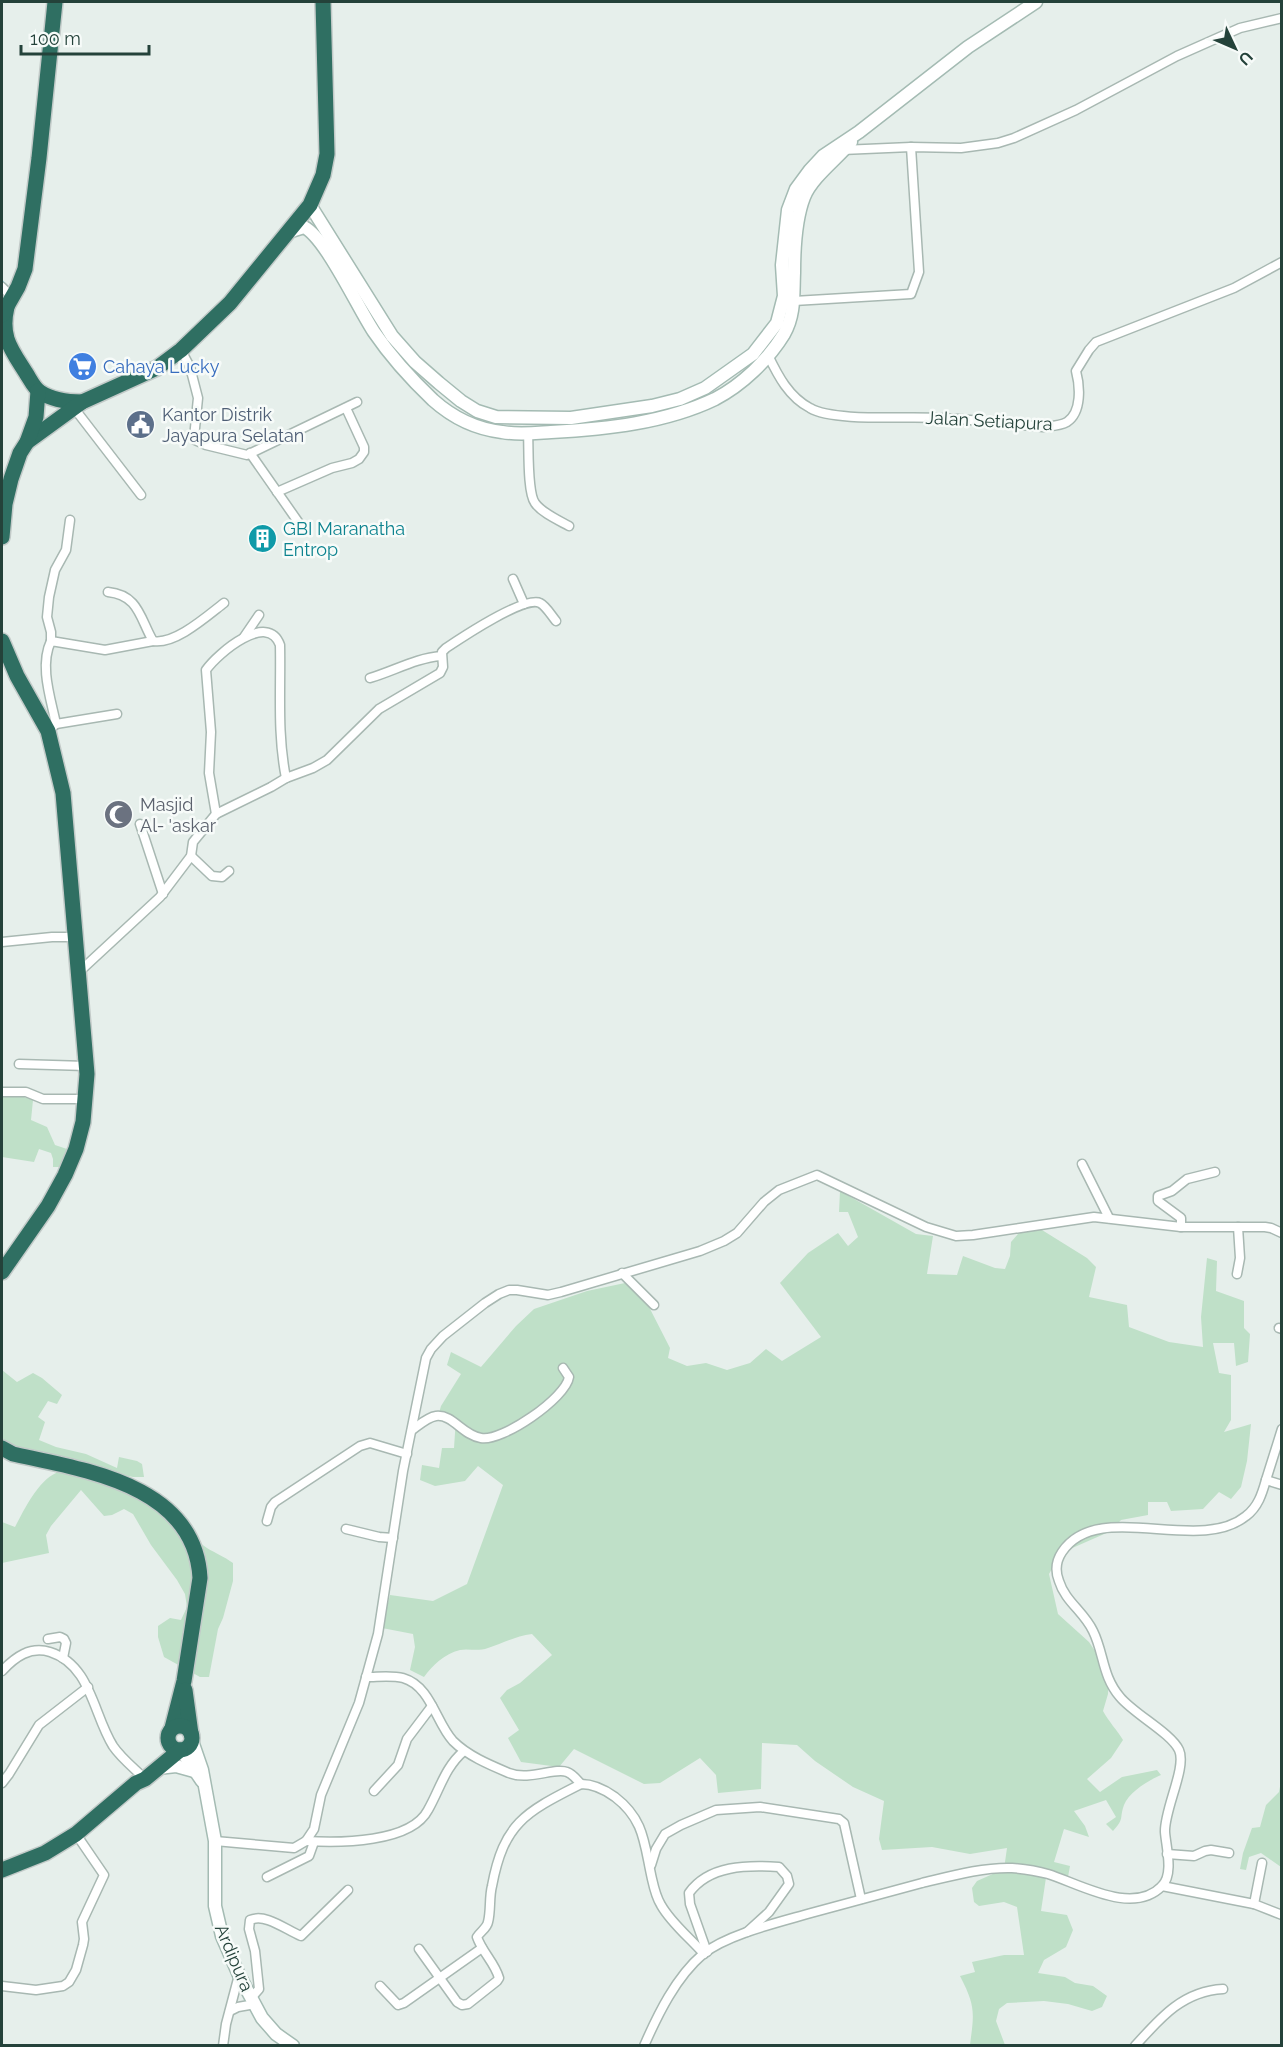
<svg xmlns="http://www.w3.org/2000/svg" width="1283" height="2047" font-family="Raleway,sans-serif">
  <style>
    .green { fill: #bfe0c8 }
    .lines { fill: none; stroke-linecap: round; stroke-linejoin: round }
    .stream { stroke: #8ec9d4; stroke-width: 2 }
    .street-casing { stroke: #a8b8b2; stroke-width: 11 }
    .secondary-casing { stroke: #a4bbb3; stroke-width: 15 }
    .highway-casing { stroke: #c2cac8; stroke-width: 18 }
    .street { stroke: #fff; stroke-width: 8 }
    .secondary { stroke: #fff; stroke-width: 12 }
    .highway { stroke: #2f6f62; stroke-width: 15 }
    .labels { text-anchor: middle; stroke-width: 5; stroke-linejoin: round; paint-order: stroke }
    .shop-label { font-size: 18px; fill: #366cbe; stroke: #f7fbf9; text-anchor: start }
    .service-label { font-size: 18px; fill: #4e5e75; stroke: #f7fbf9; text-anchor: start }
    .street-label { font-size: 18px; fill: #24423a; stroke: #f7fbf9 }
    .culture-label { font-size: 18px; fill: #0d838f; stroke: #f7fbf9; text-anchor: start }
    .worship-label { font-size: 18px; fill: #5b616d; stroke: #f7fbf9; text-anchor: start }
  </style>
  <rect width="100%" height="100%" fill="#e6efeb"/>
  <!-- green -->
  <g class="green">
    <path d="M15,1094L33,1100L31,1120L47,1127L55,1145L73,1151L66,1167H53V1159L51,1153L39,1149L34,1162L2,1157V1097Z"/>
    <path d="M840,1191L916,1234L933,1236L927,1274L957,1275L963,1256L995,1268L1005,1269L1010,1256L1011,1242L1024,1227L1042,1230L1087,1258L1096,1267L1089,1297L1127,1305L1129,1327L1169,1342L1203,1347L1201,1317L1207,1258L1217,1261L1216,1291L1244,1301V1328L1250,1334L1248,1362L1236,1366L1234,1343H1213L1219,1373L1231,1375V1420L1224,1432L1251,1424L1247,1461L1241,1487L1231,1499L1219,1492L1203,1509L1171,1511L1167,1502H1148V1515L1121,1520L1111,1531L1061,1553L1049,1574L1058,1614L1089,1642L1109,1672L1108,1694L1103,1711C1109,1722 1117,1730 1123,1740L1111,1758L1087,1779L1100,1792L1122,1777L1157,1770L1161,1775C1149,1780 1129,1792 1124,1805C1119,1819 1125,1818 1113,1831L1106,1824L1116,1817L1106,1800L1074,1811L1085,1826L1089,1837L1064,1829L1054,1862L1070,1866L1068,1877L1047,1871L1041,1911L1067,1915L1073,1930L1066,1947L1044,1960L1038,1973L1065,1977L1075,1983L1093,1986L1107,1996L1102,2007L1092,2011L1068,2004L1044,2001L1007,2003L999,2009L996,2021L1005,2045H970C974,2013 976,2007 960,1976L975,1972L972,1962L1004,1955H1024L1017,1907L1004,1902L979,1906L974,1902L972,1888L977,1881L1004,1869L1007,1848L970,1854L932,1847L882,1850L879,1839L884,1801L853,1787L815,1761L797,1745L762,1743L761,1789L718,1793L716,1775L700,1758L660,1783L644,1784L574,1749L559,1767L521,1762L508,1738L519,1730L500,1698L507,1690L520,1683L552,1655L532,1634C516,1636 503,1643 488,1648C477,1652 469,1648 460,1650C444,1654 433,1665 424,1677L410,1670L415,1647L413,1634L382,1628L390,1595L433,1601L467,1584L503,1485L478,1466L465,1481L435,1486L420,1480L422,1465L439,1468L442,1448H454L456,1418L439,1413L441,1406L461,1374L447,1365L451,1352L481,1367L516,1326L534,1309L587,1291L625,1283L647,1303L670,1348L668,1358L687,1366L706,1363L727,1370L750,1363L766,1349L782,1361L821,1337L780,1283L808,1253L838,1233L848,1246L858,1237L848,1212H839Z"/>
    <path d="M2,1370L17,1382L33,1373L42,1378L62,1395L57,1404L48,1401L38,1417L45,1422L39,1440L56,1447L86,1454L117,1468L119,1457L137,1461L142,1464L144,1477H133L114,1473L190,1525C197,1549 215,1550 233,1563V1581L223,1618L218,1629L209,1677H200L164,1657L158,1637V1626L170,1618L181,1620L187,1607L185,1594L177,1580L151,1545L133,1514L124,1509L112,1515L104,1516L81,1490L51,1526L46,1535L49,1553L2,1563V1522L15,1527C24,1510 38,1481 56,1473L57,1463L2,1446Z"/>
    <path d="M1281,1781V1867L1261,1853L1249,1857L1246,1870L1240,1869L1243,1853L1252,1828L1260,1827L1266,1805L1279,1792Z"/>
  </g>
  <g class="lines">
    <!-- stream -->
    <path class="stream" d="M2,281L7,286"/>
    <defs>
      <g id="street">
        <path d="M842,150L911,147L961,148L998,143L1014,138L1076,110L1177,56L1240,28L1282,18"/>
        <path d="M2,287L12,297"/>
        <path d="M794,301L911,294L919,272L911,147"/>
        <path d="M181,350L190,367L198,398L194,438L195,440L206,445L247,455L357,402"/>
        <path d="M768,355C778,376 789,397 810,408C833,422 908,416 937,418C973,419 1008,424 1043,427C1051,426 1060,426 1067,422C1082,412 1080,386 1076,371L1089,350L1096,342L1234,288L1282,262"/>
        <path d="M74,408L141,495"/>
        <path d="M528,433C529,448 527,492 535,503C542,513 558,520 569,526"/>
        <path d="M250,453L301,526"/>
        <path d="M277,492L332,468L352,463L359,459L364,452V447L346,408"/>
        <path d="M513,579L524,604"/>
        <path d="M108,592C139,595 140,619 153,641C175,645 207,616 224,603"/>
        <path d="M244,637L259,615"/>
        <path d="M51,641V632L47,617L49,597L55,570L66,550L70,520"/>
        <path d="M370,678C394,671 416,658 441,656"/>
        <path d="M56,724L117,714"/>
        <path d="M48,731L56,724C51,699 39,666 51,641L105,650L153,641"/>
        <path d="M216,814L209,773L211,732L206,670C218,653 268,611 280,645C281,690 277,733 286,778"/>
        <path d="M140,824L163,894"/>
        <path d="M191,856L212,876L222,877L229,871"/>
        <path d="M2,942L52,937H76"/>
        <path d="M79,972L160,897L191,856L193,842L216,814L271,787L286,778L313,768L327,760L379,709L440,673L443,667L442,652L446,648C461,638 525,595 540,603C546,606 551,615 556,621"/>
        <path d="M19,1064L86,1066"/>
        <path d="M2,1092H26L43,1099H86"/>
        <path d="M1082,1164L1109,1218"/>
        <path d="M1181,1227V1218L1158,1201V1196L1172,1191L1187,1179L1215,1172"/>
        <path d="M622,1273L654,1305"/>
        <path d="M1237,1274L1240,1258L1238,1227"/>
        <path d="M1279,1328L1282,1329"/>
        <path d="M412,1430C419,1425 428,1417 436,1416C453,1414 462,1435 481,1438C502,1442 566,1398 569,1377L563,1368"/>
        <path d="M1266,1480L1282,1429"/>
        <path d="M267,1521L271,1507L275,1502L360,1446L370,1443L407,1454"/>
        <path d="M346,1529L379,1537L393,1538"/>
        <path d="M48,1639L60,1637L64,1639L66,1643L63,1658"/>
        <path d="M2,1671C15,1657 30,1646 50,1652C91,1665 93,1714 113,1746C121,1758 135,1769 145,1779"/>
        <path d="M366,1677C378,1677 392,1675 403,1678C431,1686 436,1723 453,1741C468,1756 490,1765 509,1773C529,1781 555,1767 567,1772C573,1774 577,1780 581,1784"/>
        <path d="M2,1783L9,1774L39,1725L88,1687"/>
        <path d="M374,1791L398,1765L407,1739L432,1706"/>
        <path d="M215,1841L294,1848L306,1841L314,1829L321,1795L359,1703L378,1634L403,1471L426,1358L431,1349L443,1336L485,1303L499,1294L509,1290H517L548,1295L561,1292L700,1251L724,1241L737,1233L764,1202L779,1190L817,1175L926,1227L956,1236L973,1235L1094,1217L1181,1227H1265L1271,1228L1282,1233"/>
        <path d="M306,1841C339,1843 411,1843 428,1810C440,1789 445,1767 464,1751"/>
        <path d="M1167,1854L1194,1856L1205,1851L1211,1850L1229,1853"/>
        <path d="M651,1865L656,1849L665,1834L681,1825L716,1810L760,1807L839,1819L844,1823L861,1899"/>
        <path d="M267,1877L309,1856L314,1842"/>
        <path d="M1162,1886L1254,1904L1282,1915"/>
        <path d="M1254,1904L1262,1863"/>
        <path d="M419,1949L457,2002L462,2005L468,2004L497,1981L499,1978C495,1963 482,1952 477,1937C480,1932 487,1928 488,1922C491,1911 489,1897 492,1886C504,1822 526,1812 581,1784C594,1784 604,1789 615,1797C645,1820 644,1844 652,1879C654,1888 656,1897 661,1905C671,1923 690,1938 704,1954"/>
        <path d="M707,1952L690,1904L689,1893C709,1865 747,1865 779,1867L787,1876L789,1884L769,1912L747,1932"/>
        <path d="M2,1986L36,1990L63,1986L69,1982L76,1970L83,1945L84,1939L82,1922L104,1875L76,1834"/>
        <path d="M380,1986L398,2005L404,2003L482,1948"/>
        <path d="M251,1998L259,1989L255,1951L249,1929L250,1920C266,1913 286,1930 301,1936L348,1890"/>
        <path d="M230,2011L238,2007L255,2004"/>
        <path d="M223,2046L226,2024L239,1975"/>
        <path d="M644,2046C658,2014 676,1977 703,1954C728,1934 780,1922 811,1913C848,1903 885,1893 922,1883C951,1876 983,1867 1012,1868C1024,1869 1037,1871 1048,1874C1080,1884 1133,1916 1162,1886C1174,1874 1166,1847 1165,1832C1164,1810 1187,1767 1179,1750C1171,1733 1134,1714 1120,1697C1102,1676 1104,1653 1093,1631C1084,1612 1065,1601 1059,1581C1055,1571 1056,1561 1062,1552C1098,1498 1198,1555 1246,1516C1258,1507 1262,1494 1266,1480L1282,1485"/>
        <path d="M1135,2046C1160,2018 1183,1991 1223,1989"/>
      </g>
      <g id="secondary">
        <path d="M310,205L392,336L415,362L439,383L461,401L477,411L496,417L571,418L652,406L680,399L705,388L753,354L777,323L784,296L782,265L788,210L796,189L810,170L823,156L859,132L968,47L1036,2"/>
        <path d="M288,232L304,227C326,238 358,308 374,332C391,357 411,379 433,400C452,417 476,429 502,432C518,435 535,433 551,432C606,429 665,423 715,399C742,385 768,360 784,334C795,315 793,295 794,273C794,248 795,220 804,197C812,177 837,159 851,142"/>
        <path d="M192,1741L202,1770L215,1841V1906L222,1936L239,1975L262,2018L276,2034L293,2046"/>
        <path d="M181,1750L202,1781"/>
        <path d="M158,1768L176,1766L194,1771"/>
      </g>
      <g id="highway">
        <path d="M7,307C0,337 11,349 26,373C30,379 34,388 40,392C52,400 68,402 82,402"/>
        <path d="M2,315L18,287L25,269L39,158L55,2"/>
        <path d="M27,442L82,402L157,368L181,350L230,303L310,205L323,175L327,154L323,2"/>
        <path d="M2,537L5,504L11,479L20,453L27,442L36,417L38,391"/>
        <path d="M2,641L17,676L48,731L63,793L87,1074L83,1122L76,1149L65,1175L48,1206L2,1272"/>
        <path d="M2,1448L13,1454C85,1470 195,1485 200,1578L184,1681L172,1728"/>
        <path d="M185,1690L191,1734"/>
        <circle cx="180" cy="1738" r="12"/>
        <path d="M2,1870L45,1853L76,1834L136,1783L145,1779L180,1750"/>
      </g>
    </defs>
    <!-- street casing -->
    <use href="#street" class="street-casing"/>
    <!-- secondary casing -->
    <use href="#secondary" class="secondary-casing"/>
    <!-- highway casing -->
    <use href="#highway" class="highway-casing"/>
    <!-- street -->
    <use href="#street" class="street"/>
    <!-- secondary -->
    <use href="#secondary" class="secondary"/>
    <!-- highway -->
    <use href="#highway" class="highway"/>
  </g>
  <!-- icons -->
  <defs>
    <symbol id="supermarket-disc" viewBox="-11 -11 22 22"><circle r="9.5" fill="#3f7fe0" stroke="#f7fbf9"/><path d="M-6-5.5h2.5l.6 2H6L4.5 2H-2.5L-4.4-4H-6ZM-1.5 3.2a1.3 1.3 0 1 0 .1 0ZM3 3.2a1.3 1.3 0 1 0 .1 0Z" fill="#fff"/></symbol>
    <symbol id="civic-disc" viewBox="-11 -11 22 22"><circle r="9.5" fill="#5c6f8a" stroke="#f7fbf9"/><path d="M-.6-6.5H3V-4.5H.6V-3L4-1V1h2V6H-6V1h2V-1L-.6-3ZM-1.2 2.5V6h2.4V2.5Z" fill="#fff"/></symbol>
    <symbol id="building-disc" viewBox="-11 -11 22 22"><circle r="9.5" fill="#0f9aa8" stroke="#f7fbf9"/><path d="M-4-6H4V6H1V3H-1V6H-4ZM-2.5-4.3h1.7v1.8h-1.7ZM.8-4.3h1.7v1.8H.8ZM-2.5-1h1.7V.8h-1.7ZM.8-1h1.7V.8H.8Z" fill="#fff"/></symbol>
    <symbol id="mosque-disc" viewBox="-11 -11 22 22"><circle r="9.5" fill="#6b7280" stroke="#f7fbf9"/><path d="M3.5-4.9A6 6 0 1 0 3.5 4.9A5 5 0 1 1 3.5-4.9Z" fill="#fff"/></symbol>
  </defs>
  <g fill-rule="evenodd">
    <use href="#supermarket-disc" x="66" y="350" width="33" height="33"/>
    <use href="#civic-disc" x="124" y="408" width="33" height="33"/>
    <use href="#building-disc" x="246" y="522" width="33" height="33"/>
    <use href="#mosque-disc" x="102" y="798" width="33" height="33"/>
  </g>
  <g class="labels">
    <!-- shop labels -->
    <g class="shop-label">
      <text x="103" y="373">Cahaya Lucky</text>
    </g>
    <!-- service labels -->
    <g class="service-label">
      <text x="162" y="421">Kantor Distrik<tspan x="162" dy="21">Jayapura Selatan</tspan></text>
    </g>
    <!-- street labels -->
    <g class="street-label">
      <text transform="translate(989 421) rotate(3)" y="6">Jalan Setiapura</text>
      <text transform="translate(234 1958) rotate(67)" y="6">Ardipura</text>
    </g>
    <!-- culture labels -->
    <g class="culture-label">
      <text x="283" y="535">GBI Maranatha<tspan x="283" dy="21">Entrop</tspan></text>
    </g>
    <!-- worship labels -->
    <g class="worship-label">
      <text x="140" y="811">Masjid<tspan x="140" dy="21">Al- 'askar</tspan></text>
    </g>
  </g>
  <!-- border -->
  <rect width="1283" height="2047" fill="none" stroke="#24423a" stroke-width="6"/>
  <!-- north arrow -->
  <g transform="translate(1235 48) rotate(134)" stroke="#f7fbf9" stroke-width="4.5" paint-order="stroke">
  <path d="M0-4.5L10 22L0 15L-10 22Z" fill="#24423a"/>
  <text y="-9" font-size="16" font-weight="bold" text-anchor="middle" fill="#24423a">U</text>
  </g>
  <!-- scale -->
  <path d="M21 45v9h128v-9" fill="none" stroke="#24423a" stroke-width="3"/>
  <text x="30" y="45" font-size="18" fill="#24423a" stroke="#f7fbf9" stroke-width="4.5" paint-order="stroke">100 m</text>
</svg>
